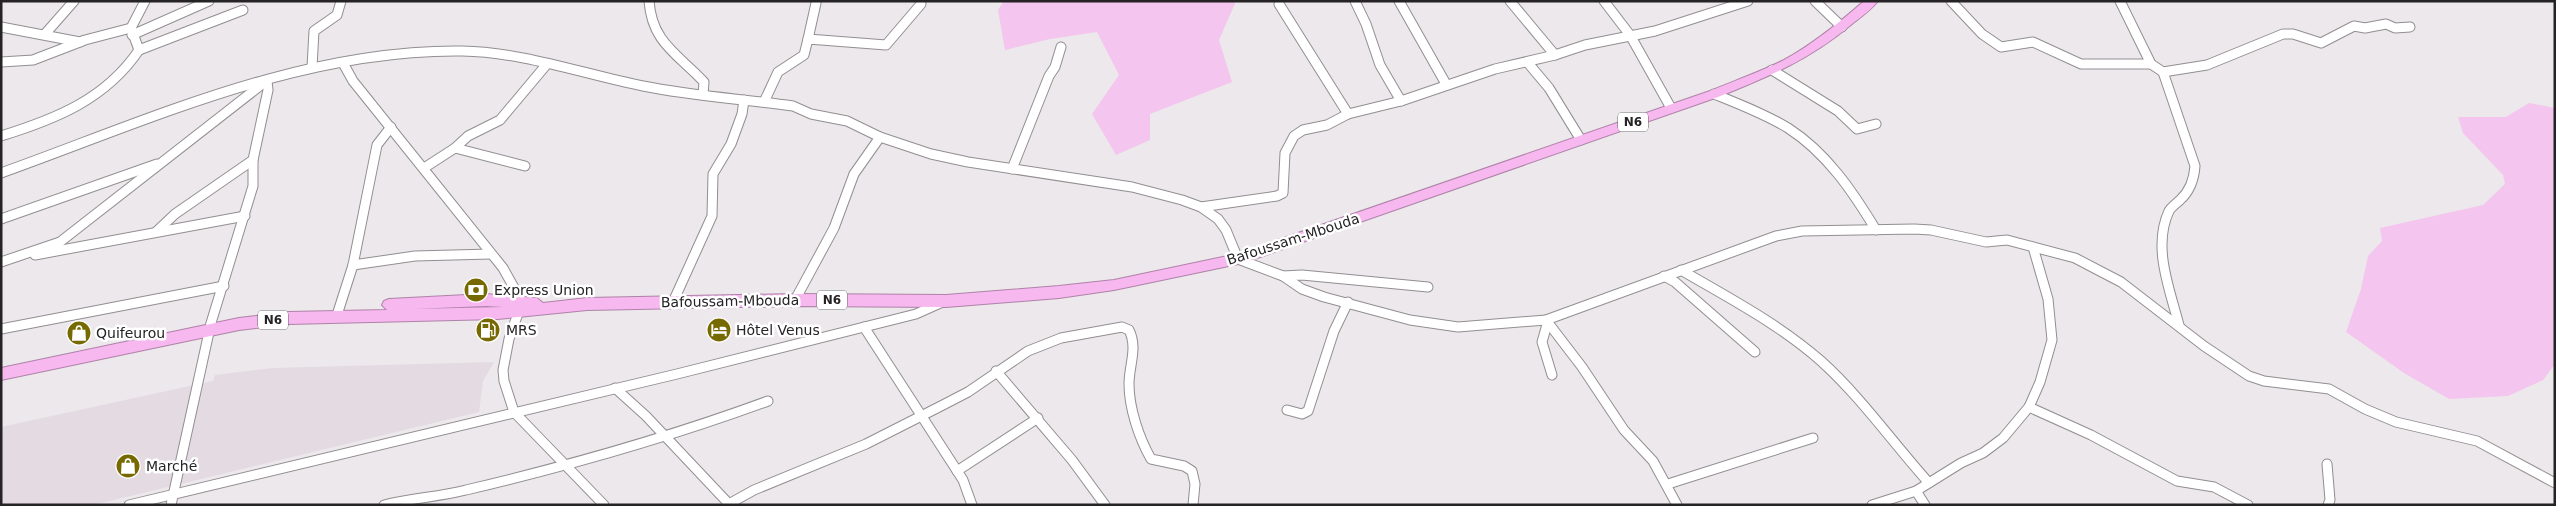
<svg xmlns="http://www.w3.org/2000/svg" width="2556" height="506" font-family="'DejaVu Sans',sans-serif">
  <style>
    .built { fill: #e4dae2 }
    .green { fill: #f4c5ee }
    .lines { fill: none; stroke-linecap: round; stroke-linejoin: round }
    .minor-casing { stroke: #928e91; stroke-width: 11 }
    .highway-casing { stroke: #ae83a8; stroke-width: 2 }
    .minor { stroke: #fff; stroke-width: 9 }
    .highway { fill: #f7b7ef; fill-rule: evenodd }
    .labels { text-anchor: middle; stroke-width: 5; stroke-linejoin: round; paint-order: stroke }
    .shield { fill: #fff; stroke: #666566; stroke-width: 1 }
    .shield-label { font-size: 12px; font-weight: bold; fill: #252325 }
    .street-label { font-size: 14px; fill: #252325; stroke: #fff }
    .poi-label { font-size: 14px; fill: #252325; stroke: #fff; text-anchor: start }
  </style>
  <rect width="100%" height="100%" fill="#ece8eb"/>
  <!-- built -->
  <path class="built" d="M494,362L483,381L479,412L93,505H1V427L213,381L215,375L273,368Z"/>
  <!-- green -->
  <g class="green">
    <path d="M1004,1H1236L1219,40L1232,82L1150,114V140L1116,155L1092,114L1119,75L1097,32L1050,39L1005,50L998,10Z"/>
    <path d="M2529,103L2555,108V364L2543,380L2508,396L2449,399L2404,373L2346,332L2361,289L2368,256L2382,241L2380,228L2483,205L2505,184L2503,175L2463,133L2458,117H2506Z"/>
  </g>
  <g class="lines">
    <defs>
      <g id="minor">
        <path d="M649,1C652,43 678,54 704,82L703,95"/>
        <path d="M1355,1L1366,24L1380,65L1401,101"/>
        <path d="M1399,1L1446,84"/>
        <path d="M1510,1L1555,55"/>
        <path d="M1604,1L1630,35L1671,108"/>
        <path d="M1815,1L1842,27"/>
        <path d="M1951,1L1982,34L2001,47L2033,42L2081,64H2151"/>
        <path d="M2120,1L2151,64L2163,72L2195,166C2194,180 2190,191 2180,200C2176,204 2171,207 2169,211C2152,247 2170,290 2179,325"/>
        <path d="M1279,4L1348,114"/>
        <path d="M1,27L80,42"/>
        <path d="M45,34L74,1"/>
        <path d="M132,35L209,1"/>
        <path d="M808,39L816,3"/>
        <path d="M139,50L243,10"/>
        <path d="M1,62L33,60L85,40L131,28"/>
        <path d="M343,63L353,81L503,268L522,302L509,339L503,370L504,381L514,412L604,505"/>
        <path d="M1528,63L1549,88L1581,140"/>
        <path d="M312,67L314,31L337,15L341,1"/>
        <path d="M1772,70L1838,111L1857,129L1876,124"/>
        <path d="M2163,72L2207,65L2283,34H2293L2321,43L2354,26L2365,28L2386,24L2395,28L2410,27"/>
        <path d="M1714,94C1739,104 1765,114 1788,128C1827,153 1853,192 1876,230"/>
        <path d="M764,102L778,72L804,55L808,39L886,45L921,4"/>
        <path d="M1,136C56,119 106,99 139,50L131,28L145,1"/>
        <path d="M455,148L525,166"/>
        <path d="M424,168L455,148L468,136L500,120L547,64"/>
        <path d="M1012,169L1049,76L1055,67L1061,47"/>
        <path d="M1,173C149,120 301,49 462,51C523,52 583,74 643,86C692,96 743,99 793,106L811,114L847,121L880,137L931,154L968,162L1132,187L1182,200L1201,207L1218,219L1226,230L1238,259L1283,276L1302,289L1324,297L1410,320L1458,327L1546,320L1776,236L1802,231L1914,229L1931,230L1986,242L2007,240L2075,258L2121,282L2204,346L2249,376L2264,381L2329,389L2365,409L2396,422L2477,441L2555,483"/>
        <path d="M1201,207L1277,196L1283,193L1285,153L1294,136L1303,130L1327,125L1348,114L1401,101L1495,69L1555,55L1585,45L1655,31L1748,1"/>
        <path d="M1,219L157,164"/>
        <path d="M157,231L175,214L253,160"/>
        <path d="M35,255L245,216"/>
        <path d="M1,262L60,242L261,85"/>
        <path d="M353,265L415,256L491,254"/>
        <path d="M1681,270C1729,298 1779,324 1821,361C1861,397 1893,443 1929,483"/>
        <path d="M1283,276L1302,275L1428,287"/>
        <path d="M1664,276L1675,282L1755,352"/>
        <path d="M795,300L834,228L854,174L880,137"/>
        <path d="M673,302L712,216L713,174L731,144L742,114L744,100"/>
        <path d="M337,315L353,265L377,145L391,127"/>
        <path d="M1546,320L1582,367L1624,430L1653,461L1677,505"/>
        <path d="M1548,321L1542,342L1552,375"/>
        <path d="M864,327L963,480L972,505"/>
        <path d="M1,329L224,286"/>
        <path d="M996,371L1072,460L1105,505"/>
        <path d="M615,388L646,416L730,505"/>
        <path d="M2029,407L2091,435L2177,481L2214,487L2248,505"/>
        <path d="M1287,410L1302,414L1308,411L1334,331L1348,302"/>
        <path d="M2327,464L2330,500L2328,505"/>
        <path d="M957,471L1038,418"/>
        <path d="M1668,484L1813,438"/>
        <path d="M1916,491L1925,505"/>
        <path d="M129,505L677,374L916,314L945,301"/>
        <path d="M171,505L211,323L253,186V160L268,90L267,81"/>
        <path d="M384,505C411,498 439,497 466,490C568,466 670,437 768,401"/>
        <path d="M727,505L754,490L866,444L939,407L968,392L1028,351L1061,338L1122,327L1129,330C1138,348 1129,365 1129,384C1129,408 1139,438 1151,459L1184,466L1192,471L1195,484L1193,505"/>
        <path d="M1872,505L1916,491L1961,463L1983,453L2003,438L2029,407L2040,382L2052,340L2048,299L2033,247"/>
      </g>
      <path id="highway" d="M1864,1H1878C1871,10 1861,17 1852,24C1809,60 1770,76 1718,97L1243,263L1114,290L1059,298L946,307L795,306L587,310L498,319L288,324L239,330L1,380V368L239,318L288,312L387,310L382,305L384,301L389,299L486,294L537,298L543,303L587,298L795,294L946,295L1059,286L1114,280L1237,254L1710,91C1734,81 1760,72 1784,60C1813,44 1839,23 1864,1ZM486,306L503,307L412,309Z"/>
    </defs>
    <!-- minor casing -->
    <use href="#minor" class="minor-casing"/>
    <!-- highway casing -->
    <use href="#highway" class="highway-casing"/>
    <!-- minor -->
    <use href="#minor" class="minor"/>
    <!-- highway -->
    <use href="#highway" class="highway"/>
  </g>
  <!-- icons -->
  <defs>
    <symbol id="bank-disc" viewBox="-11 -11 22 22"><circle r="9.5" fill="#766900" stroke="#fff"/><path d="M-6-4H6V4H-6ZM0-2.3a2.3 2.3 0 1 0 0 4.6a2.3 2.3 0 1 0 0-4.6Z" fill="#fff"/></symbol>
    <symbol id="fuel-disc" viewBox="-11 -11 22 22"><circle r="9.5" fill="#766900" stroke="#fff"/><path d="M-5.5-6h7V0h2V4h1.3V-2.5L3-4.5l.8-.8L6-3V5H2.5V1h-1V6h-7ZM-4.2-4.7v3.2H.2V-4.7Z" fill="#fff"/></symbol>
    <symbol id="hotel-disc" viewBox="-11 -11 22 22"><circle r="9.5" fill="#766900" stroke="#fff"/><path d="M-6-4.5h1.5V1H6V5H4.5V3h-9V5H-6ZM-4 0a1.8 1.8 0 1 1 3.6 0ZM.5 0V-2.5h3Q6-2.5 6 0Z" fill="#fff"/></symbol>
    <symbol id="shop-disc" viewBox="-11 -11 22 22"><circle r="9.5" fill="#766900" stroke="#fff"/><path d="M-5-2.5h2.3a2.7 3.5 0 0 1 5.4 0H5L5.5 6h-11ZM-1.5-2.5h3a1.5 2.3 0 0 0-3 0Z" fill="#fff"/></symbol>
  </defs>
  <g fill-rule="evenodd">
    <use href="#bank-disc" x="462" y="276" width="28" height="28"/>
    <use href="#fuel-disc" x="474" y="316" width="28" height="28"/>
    <use href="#hotel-disc" x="705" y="316" width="28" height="28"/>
    <use href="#shop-disc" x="65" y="319" width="28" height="28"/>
    <use href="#shop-disc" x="114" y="452" width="28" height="28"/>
  </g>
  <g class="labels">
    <!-- shield labels -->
    <g class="shield">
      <rect x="1618" y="112.5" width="30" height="19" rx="4"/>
      <rect x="817" y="290.5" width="30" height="19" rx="4"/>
      <rect x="258" y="310.5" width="30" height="19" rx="4"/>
    </g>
    <g class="shield-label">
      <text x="1633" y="126">N6</text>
      <text x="832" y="304">N6</text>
      <text x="273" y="324">N6</text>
    </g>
    <!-- street labels -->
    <g class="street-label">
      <text transform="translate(1293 239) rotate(-18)" y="5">Bafoussam-Mbouda</text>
      <text transform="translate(730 301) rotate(-1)" y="5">Bafoussam-Mbouda</text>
    </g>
    <!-- poi labels -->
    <g class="poi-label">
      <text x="494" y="295">Express Union</text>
      <text x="506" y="335">MRS</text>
      <text x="736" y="335">Hôtel Venus</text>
      <text x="96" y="338">Quifeurou</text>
      <text x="146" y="471">Marché</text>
    </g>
  </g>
  <!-- border -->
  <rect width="2556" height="506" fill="none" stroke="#252325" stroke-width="5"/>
</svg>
